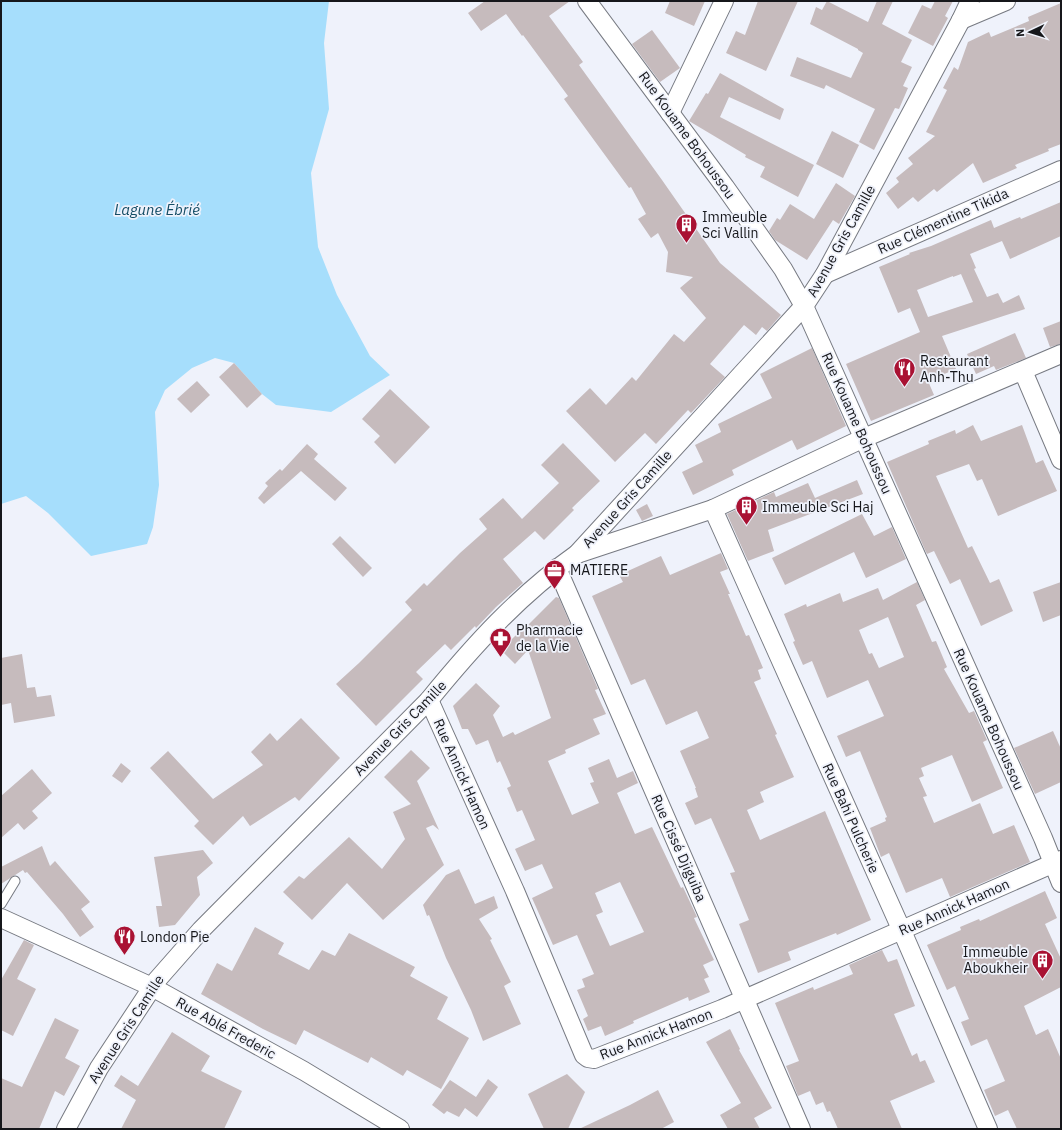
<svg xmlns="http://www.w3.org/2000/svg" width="1062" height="1130" font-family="'IBM Plex Sans',sans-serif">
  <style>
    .water { fill: #a6defc }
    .building { fill: #c6bbbd; fill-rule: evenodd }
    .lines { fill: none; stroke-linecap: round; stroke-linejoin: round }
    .service-casing { stroke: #777a82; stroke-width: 11 }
    .minor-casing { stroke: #777a82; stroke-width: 20 }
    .service { stroke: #fff; stroke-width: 9 }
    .minor { stroke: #fff; stroke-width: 18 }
    .labels { text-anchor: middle; stroke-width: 3.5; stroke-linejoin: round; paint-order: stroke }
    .street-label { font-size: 14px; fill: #16171b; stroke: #eff2fb }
    .poi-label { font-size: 14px; fill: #16171b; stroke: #eff2fb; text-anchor: start }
    .water-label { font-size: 15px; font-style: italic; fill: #144d66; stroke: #eff2fb }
  </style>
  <rect width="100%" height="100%" fill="#eff2fb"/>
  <!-- water -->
  <path class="water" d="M1,1H329L324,43L329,109L311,173L318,247L337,295L370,356L390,375L331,412L276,405L262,394L234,363L215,358L192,368L165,390L155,412L159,485L153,527L147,544L91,556L48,513L26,496L1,504Z"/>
  <!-- building -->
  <g class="building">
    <path d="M485,1H570L549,16L583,62L579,65L662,180L720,263L781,315L767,331L762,327L756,335L744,325L710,364L725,377L691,413L688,410L656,444L645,433L615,462L566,411L590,388L606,405L632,377L636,381L674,334L684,342L706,318L680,288L693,277L666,272L668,252L658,233L651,238L638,219L646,214L631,187L629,188L564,99L568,96L523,35L522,36L506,14L481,31L468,13Z"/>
    <path d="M670,1H705L694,26L665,13Z"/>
    <path d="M758,1H798L766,71L726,53L736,31L745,35Z"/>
    <path d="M827,1L868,22L877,1H893L882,24L912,40L901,62L912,67L903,86L908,88L899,109L895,108L874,150L859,142L875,109L826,85L824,89L790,76L797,57L851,78L863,53L858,50V49L810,24L816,7L822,10Z"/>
    <path d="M935,1H953L945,16L948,18L933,46L908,33L922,5L931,9Z"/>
    <path d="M1061,3V144L1048,149L1049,151L1015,165L1017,168L983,183L973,163L937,192L934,189L918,202L913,197L898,209L886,193L899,182L896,178L913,164L908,158L935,136L926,132L947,90L943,88L954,67L958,70L968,42L989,32L991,37L1029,21L1028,17Z"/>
    <path d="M652,30L680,68L660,82L632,44Z"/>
    <path d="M720,73L784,109L780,120L729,97L720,117L814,165L798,197L760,177L765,167L745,157L746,155L689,121L706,93L708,94Z"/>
    <path d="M832,131L859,145L843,178L816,164Z"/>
    <path d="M836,183L855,196L839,224L833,220L807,260L775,240L769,231L777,218L780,220L790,204L814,219Z"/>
    <path d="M1061,202V236L1010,259L1002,241L970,254L976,268L974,269L987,297L998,293L1003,303L1019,295L1025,309L942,336L956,369L928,381L934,395L871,421L846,364L920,332L910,308L898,313L879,267L910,254L909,253L931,246L991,220L994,228L1020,217L1021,219ZM961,274L973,302L928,317L917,290L953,276V277Z"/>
    <path d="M1061,321V344L1050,347L1043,328Z"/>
    <path d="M1015,333L1026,358L996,370L994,366L976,374L967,354Z"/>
    <path d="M812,348L846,426L797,450L792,440L732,470L734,475L693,495L682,472L703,462L695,445L721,432L718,424L772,398L760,374Z"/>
    <path d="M234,363L262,394L247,408L219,377Z"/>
    <path d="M197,381L210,395L191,413L177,399Z"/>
    <path d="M390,389L430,427L395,464L374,442L380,436L362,419Z"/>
    <path d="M973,425L981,441L1022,425L1036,463L1043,460L1057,491L998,516L982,479L977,481L969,464L936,476L968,548L972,546L990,583L999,579L1013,611L981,626L960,579L950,584L934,551L927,554L925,550L887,462L929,444L928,441L955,430L956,434Z"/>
    <path d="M563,443L600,481L572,508L574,510L544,540L535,531L503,559L523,583L496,607L476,628L475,626L451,650L445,644L416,672L423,679L376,726L336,684L359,663L412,610L405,602L424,583L427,586L460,553L487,529L479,519L503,498L522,519L559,483L541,465Z"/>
    <path d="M307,444L318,454L314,459L347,488L335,501L301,471L264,504L258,498L268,486L265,483L280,469L282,471Z"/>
    <path d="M857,480L863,494L768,530L774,551L748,561L727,514L774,492L776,497L808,483L815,498Z"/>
    <path d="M647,504L653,516L642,521L636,510Z"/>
    <path d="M862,514L874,536L892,527L906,559L866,578L854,552L785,585L772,558Z"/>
    <path d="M340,536L372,568L363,577L332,544Z"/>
    <path d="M721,553L728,569L720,572L730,594H728L746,636L749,635L763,668L758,670L761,679L754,682L777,734L775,735L794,777L760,792L764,802L747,810L760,840L825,811L871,920L837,935L836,933L788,952L791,960L758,973L739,924L749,920L730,873L735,872L711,818L695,825L685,803L698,797L695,788H696L680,751L709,738L697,711L666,725L645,679L631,685L592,596L623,582L619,575L661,556L670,575Z"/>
    <path d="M917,582L925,600L916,605L932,642L936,641L947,667L944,669L969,713L974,711L987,740L983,742L1003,788L972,802L952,755L921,768L924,776L919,778L927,796L923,797L934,823L980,803L993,834L1014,825L1030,862L950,897L942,878L906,893L889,853L881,857L870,828L886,821L885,818L887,817L860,751L846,757L837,736L884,716L868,680L827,698L812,661L803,665L793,642L795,641L784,614L806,604L807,607L840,593L843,602L878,588L883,600ZM888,617L904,657L879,668L872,653L869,654L859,630Z"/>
    <path d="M1061,582V615L1043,622L1033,592Z"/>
    <path d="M556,597L559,598L598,689L595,690L606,714L593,719L600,734L565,750L566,753L548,761L572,815L599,803L590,783L594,782L588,768L609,759L617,778L633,771L638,783L617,793L635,834L652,827L681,888L683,887L697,917L694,918L714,960L703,965L709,977L704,979L710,992L689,1001L688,997L633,1021L634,1023L605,1036L601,1026L588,1031L583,1019L588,1016L577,990L585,987L582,979L594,974L577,935L553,945L532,898L553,888L542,864L525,871L515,849L535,840L522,810L517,812L507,788L511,786L500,761L497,763L488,740L476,745L468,729H462L453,706L476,683L500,706L493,715L503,737L513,732L515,735L551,718L528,650L515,664L501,650L525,626L526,627ZM620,882L644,932L610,946L596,915L603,912L595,893Z"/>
    <path d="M22,654L27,688L35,687L37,697L51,695L55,716L14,723L11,703L1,705V658Z"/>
    <path d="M301,718L340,758L299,801L295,797L250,826L243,816L213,845L194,826L199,821L150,768L168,751L213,799L263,765L251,752L270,733L277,741Z"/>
    <path d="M1053,731L1061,749V782L1035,794L1014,748Z"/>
    <path d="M411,750L430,768L417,781L439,830L433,825L426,828L444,865L383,920L347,883L312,920L283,892L299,876L304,879L349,837L382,869L405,839L393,812L411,804L384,777Z"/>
    <path d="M121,763L131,771L122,783L112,776Z"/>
    <path d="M32,769L52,793L32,811L38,818L24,830L18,823L1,838V796Z"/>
    <path d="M42,846L50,866L55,861L90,902L81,909L94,927L80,937L63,914L27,872L25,873L23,870L1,884V867Z"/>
    <path d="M203,850L213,863L197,877L200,895L175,925L159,927L156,906H162L154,857Z"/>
    <path d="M459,869L475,904L494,896L498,908L479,919L492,939L490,940L511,982L504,986L521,1024L483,1041L471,1010L446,958L429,915L427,916L423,905L446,875Z"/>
    <path d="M1045,891L1057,918L1045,924L1061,959V987L1024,1006L1036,1035L1048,1029L1061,1059V1129H1017L1008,1110L995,1116L984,1090L1005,1081L987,1039L971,1046L961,1022L969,1019L955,986L947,990L927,945L961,930L960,927L979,919L980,921Z"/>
    <path d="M255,927L284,943L278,954L309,970L322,950L335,956L349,933L415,967L410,976L448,997L437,1019L469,1038L441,1089L407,1070L403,1076L371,1057L368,1063L304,1030L296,1045L263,1029L201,994L217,963L232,971Z"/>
    <path d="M24,940L34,945L17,979L36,989L13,1036L1,1030V980Z"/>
    <path d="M882,950L888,962L897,959L915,1006L894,1014L912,1056L917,1053L920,1062L925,1060L935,1082L890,1101L902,1129H838L830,1111L827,1112L823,1102L816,1105L810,1091L798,1096L786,1066L799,1061L775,1003L813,987L814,990L853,974L849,965Z"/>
    <path d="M55,1018L79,1030L65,1058L80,1066L64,1096L55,1091L39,1129H1V1078L22,1087Z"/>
    <path d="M730,1029L740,1049L739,1050L772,1108L754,1118L760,1129H728L720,1115L741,1103L706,1042Z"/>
    <path d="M172,1032L210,1056L201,1071L242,1091L224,1129H121L136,1100L114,1086L121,1075L138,1086Z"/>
    <path d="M567,1074L585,1092L568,1129H544L528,1094Z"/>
    <path d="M488,1079L498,1087L477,1117L465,1108L459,1117L447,1111L444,1114L432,1105L450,1080L476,1097Z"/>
    <path d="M658,1090L674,1122L661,1129H579L630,1105Z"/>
  </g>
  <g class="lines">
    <defs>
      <path id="service" d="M1,904L15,881"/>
      <g id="minor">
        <path d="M587,1L725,187L783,269L804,306L1043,838L1061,883"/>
        <path d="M961,20L1006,1"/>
        <path d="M670,113L724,1"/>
        <path d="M825,274L1061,170"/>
        <path d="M1023,371L1061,460"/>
        <path d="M713,509L902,931L988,1129"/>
        <path d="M577,554L713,509L864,438L1061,354"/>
        <path d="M557,568L801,1129"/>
        <path d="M429,700L515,891L584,1055L588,1058L594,1059L722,1009L1061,860"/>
        <path d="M1,918L152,987L304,1071L400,1129"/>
        <path d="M66,1129L99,1068L157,980L201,930L429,700C473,646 519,595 577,554L804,306L825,274L961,20L970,1"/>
      </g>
    </defs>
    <!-- service casing -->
    <use href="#service" class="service-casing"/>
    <!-- minor casing -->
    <use href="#minor" class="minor-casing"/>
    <!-- service -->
    <use href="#service" class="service"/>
    <!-- minor -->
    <use href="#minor" class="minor"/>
  </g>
  <!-- icons -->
  <defs>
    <symbol id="building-pin" viewBox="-11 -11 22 30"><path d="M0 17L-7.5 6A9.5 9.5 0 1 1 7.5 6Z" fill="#a91233" stroke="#eff2fb"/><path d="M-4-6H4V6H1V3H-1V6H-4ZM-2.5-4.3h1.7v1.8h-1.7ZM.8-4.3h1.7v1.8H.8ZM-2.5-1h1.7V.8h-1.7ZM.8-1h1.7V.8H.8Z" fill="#fff"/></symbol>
    <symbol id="restaurant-pin" viewBox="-11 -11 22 30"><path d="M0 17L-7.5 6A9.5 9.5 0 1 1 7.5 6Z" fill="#a91233" stroke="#eff2fb"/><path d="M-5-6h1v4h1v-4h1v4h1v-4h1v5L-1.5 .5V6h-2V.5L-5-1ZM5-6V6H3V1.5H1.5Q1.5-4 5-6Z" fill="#fff"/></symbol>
    <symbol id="office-pin" viewBox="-11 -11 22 30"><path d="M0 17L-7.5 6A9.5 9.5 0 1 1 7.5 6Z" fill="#a91233" stroke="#eff2fb"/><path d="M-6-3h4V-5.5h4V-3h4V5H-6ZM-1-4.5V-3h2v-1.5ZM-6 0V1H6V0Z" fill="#fff"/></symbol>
    <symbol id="pharmacy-pin" viewBox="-11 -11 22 30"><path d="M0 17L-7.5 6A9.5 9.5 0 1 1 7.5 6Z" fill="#a91233" stroke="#eff2fb"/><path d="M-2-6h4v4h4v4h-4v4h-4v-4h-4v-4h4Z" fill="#fff"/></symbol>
  </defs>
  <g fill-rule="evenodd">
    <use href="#building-pin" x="674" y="212" width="25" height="34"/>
    <use href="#restaurant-pin" x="892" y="356" width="25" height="34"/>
    <use href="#building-pin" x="734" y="494" width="25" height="34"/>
    <use href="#office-pin" x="542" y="558" width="25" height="34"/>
    <use href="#pharmacy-pin" x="488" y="626" width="25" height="34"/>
    <use href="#restaurant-pin" x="112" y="924" width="25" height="34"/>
    <use href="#building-pin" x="1030" y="948" width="25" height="34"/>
  </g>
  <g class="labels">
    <!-- street labels -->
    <g class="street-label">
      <text transform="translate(687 135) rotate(54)" y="5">Rue Kouame Bohoussou</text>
      <text transform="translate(943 221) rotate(-24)" y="5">Rue Clémentine Tikida</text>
      <text transform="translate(841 241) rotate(-61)" y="5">Avenue Gris Camille</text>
      <text transform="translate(857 423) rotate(66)" y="5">Rue Kouame Bohoussou</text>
      <text transform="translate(627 499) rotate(-48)" y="5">Avenue Gris Camille</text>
      <text transform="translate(989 719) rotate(66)" y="5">Rue Kouame Bohoussou</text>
      <text transform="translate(400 728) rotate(-46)" y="5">Avenue Gris Camille</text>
      <text transform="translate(462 774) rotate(66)" y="5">Rue Annick Hamon</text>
      <text transform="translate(851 818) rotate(66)" y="5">Rue Bahi Pulcherie</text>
      <text transform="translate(679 848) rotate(66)" y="5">Rue Cissé Djiguiba</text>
      <text transform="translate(954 907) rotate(-24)" y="5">Rue Annick Hamon</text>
      <text transform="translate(226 1028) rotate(29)" y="5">Rue Ablé Frederic</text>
      <text transform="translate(126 1029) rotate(-57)" y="5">Avenue Gris Camille</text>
      <text transform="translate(656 1034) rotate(-21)" y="5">Rue Annick Hamon</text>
    </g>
    <!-- poi labels -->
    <g class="poi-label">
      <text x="702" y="222">Immeuble<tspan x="702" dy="16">Sci Vallin</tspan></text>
      <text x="920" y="366">Restaurant<tspan x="920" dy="16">Anh-Thu</tspan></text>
      <text x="762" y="512">Immeuble Sci Haj</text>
      <text x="570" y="575">MATIERE</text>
      <text x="516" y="635">Pharmacie<tspan x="516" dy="16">de la Vie</tspan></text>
      <text x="140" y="942">London Pie</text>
      <text x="1028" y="957" text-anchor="end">Immeuble<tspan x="1028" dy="16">Aboukheir</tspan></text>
    </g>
    <!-- water labels -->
    <g class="water-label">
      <text x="157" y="215">Lagune Ébrié</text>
    </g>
  </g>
  <!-- border -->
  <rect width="1062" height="1130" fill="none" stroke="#16171b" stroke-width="4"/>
  <!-- north arrow -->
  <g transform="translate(1030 32) rotate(266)" stroke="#eff2fb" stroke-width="3" paint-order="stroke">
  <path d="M0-3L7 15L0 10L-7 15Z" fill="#16171b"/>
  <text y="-6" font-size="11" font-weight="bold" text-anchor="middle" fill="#16171b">N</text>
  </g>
</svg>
